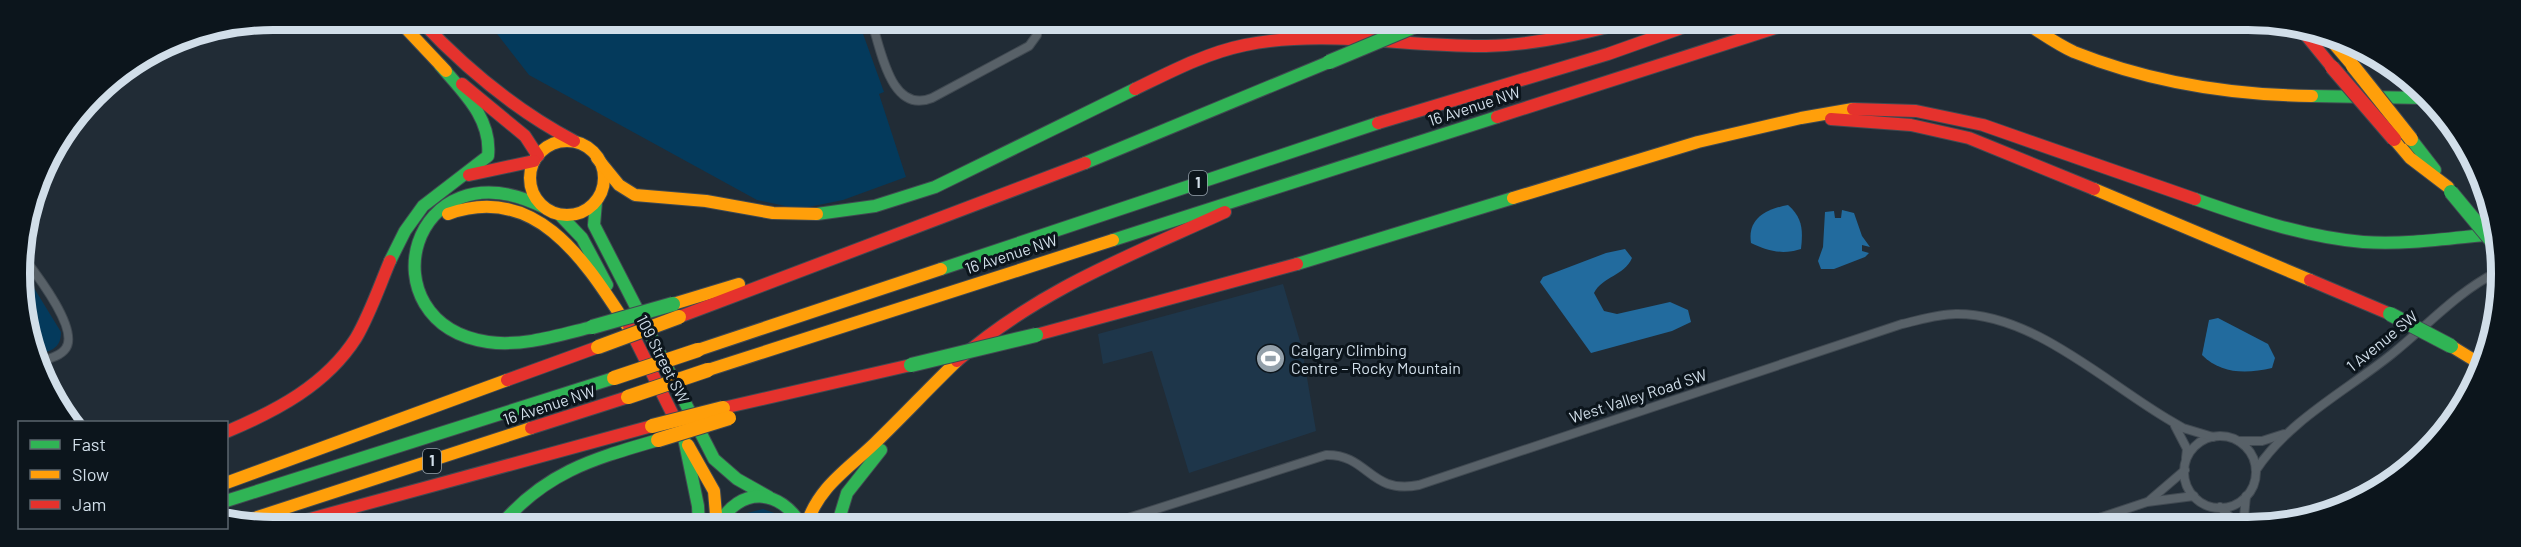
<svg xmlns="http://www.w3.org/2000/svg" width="2521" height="547" font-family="Barlow,sans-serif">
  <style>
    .built { fill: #1e364a }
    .green { fill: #043a5c }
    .water { fill: #226b9e }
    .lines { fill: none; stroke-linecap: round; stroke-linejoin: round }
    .street-casing { stroke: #404951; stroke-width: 10 }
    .fast-casing { stroke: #404951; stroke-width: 14 }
    .slow-casing { stroke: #404951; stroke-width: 14 }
    .jam-casing { stroke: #404951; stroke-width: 14 }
    .street { stroke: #586168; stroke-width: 8 }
    .fast { stroke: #30b455; stroke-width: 12 }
    .slow { stroke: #ff9f0a; stroke-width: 12 }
    .jam { stroke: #e5322d; stroke-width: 12 }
    .fast-bridge-casing { stroke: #404951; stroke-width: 16; stroke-linecap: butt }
    .slow-bridge-casing { stroke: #404951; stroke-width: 16; stroke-linecap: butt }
    .jam-bridge-casing { stroke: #404951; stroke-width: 16; stroke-linecap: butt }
    .fast-bridge { stroke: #30b455; stroke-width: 14 }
    .slow-bridge { stroke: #ff9f0a; stroke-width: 14 }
    .jam-bridge { stroke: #e5322d; stroke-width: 14 }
    .labels { text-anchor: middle; stroke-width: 6; stroke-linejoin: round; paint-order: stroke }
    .shield { fill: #0c151c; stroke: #96a2ac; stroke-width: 1.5 }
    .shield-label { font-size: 15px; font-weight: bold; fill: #d1dee9 }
    .street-label { font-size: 16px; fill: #d1dee9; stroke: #0c151c }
    .poi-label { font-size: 16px; fill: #d1dee9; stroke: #0c151c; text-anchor: start }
    .rim { fill: none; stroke: #d1dee9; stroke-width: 8 }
  </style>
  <rect width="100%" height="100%" fill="#212c36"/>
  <!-- built -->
  <path class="built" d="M1283,284L1302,348L1316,431L1189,473L1152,351L1103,364L1098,334Z"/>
  <!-- green -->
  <g class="green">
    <path d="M491,20H858L884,92L879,94L906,177L843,200L799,209L757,200L529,75L487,21Z"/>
    <path d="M26,275L61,332C61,350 49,351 34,356L23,277Z"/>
    <path d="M763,509L777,514L787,526H734L743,514Z"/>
  </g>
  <!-- water -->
  <g class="water">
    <path d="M1788,205C1803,218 1803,231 1801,249C1782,255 1768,251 1751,243C1747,218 1767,209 1788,205Z"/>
    <path d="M1842,210L1854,213L1862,236L1870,247L1862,245V251L1869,253L1865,257L1834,269H1821L1818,261L1823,247L1825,212L1834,211L1835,218H1841Z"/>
    <path d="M1625,249L1632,258C1624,276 1603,276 1594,293L1604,311L1617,314L1670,302L1688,310L1691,322L1672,331L1591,353L1540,282L1543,277L1606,253Z"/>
    <path d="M2218,318L2268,344L2275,358L2272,368C2246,374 2221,374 2202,355L2209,320Z"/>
  </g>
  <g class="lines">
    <defs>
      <g id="street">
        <path d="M871,20C881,48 890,115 932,98L1029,46L1037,35V20"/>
        <path d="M21,254C34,271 79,328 66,348C60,357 47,359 37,362"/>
        <path d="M2175,426L2187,449L2186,458"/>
        <circle cx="2220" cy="472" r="36"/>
        <path d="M2239,441H2262L2284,434"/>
        <path d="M2256,470C2289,420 2346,391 2392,354C2427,326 2457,292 2497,272"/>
        <path d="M2150,500L2185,470"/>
        <path d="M2220,507L2240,527"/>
        <path d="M1103,526L1326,455C1369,454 1369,495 1419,485L1902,324C1920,320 1938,314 1956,314C2033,313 2107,384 2171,421L2183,428L2213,437"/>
        <path d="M2072,527L2147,502L2194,496"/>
        <path d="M2243,527L2246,496"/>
      </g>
      <g id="fast">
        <path d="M2312,96L2425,98"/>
        <path d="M2411,139L2435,170"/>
        <path d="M1085,163L1329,62"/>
        <path d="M2195,199C2249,218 2305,237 2363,242C2407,245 2451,238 2495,234"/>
        <path d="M596,202L594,225L714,459L737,479L769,497"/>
        <path d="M543,207C410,141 362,323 488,342C522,347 559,335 592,327"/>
        <path d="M817,214L875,206L935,187L1135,89"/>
        <path d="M560,215L582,238L607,285"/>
        <path d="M1113,240L1497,117"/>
        <path d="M390,261L405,231L423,206L488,156C492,118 463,92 440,65"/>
        <path d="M1297,264L1513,198"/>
        <path d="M941,269L1378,123"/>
        <path d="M684,438L698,506L699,526"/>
        <path d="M226,501L614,378"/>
        <path d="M718,525C740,486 780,488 802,526"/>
        <path d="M500,526C545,472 593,459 658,440"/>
        <path d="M837,526L847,493L881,450"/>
      </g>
      <g id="slow">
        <path d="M398,20L446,71"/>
        <path d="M2022,21C2039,31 2056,44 2074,52C2149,82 2231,95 2312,96"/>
        <path d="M2329,38L2353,66"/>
        <path d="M2394,139L2410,158L2448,187"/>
        <circle cx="567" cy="178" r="37"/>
        <path d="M597,158L619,185L635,195L706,201L773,213L817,214"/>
        <path d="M2094,189L2310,280"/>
        <path d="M1513,198L1698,142L1801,118L1853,109"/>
        <path d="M448,214C539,181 588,266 630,330"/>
        <path d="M673,304L739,284"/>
        <path d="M2451,346L2482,365"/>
        <path d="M698,350L941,269"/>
        <path d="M708,370L1113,240"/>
        <path d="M688,445L714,491L717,526"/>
        <path d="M226,483L507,380"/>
        <path d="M236,524L531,428"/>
        <path d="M806,526C818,487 847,470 875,443C903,416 929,388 957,361"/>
      </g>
      <g id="jam">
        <path d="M420,20C466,69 515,110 574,141"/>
        <path d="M2301,29L2332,67"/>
        <path d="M462,84L525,136L538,156"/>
        <path d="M1135,89C1170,72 1206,53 1245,45C1324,29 1407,47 1486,46C1531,45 1587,33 1630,21"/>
        <path d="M1853,109L1916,111L1983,125L2195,199"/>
        <path d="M1497,117L1797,21"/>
        <path d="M1831,119L1911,125L1969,138L2094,189"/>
        <path d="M1378,123L1608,54L1701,21"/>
        <path d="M469,175L534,161"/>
        <path d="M2310,280L2390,314"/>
        <path d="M679,317L1085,163"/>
        <path d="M629,327L679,427"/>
        <path d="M1036,335L1297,264"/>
        <path d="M957,361C1038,290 1129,256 1225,212"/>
        <path d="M507,380L598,347"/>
        <path d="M723,408L911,365"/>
        <path d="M531,428L628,397"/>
        <path d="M226,432C276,411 326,385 356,338C370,314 379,287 390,261"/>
        <path d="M288,525L652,426"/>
      </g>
    </defs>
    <!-- street casing -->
    <use href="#street" class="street-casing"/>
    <!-- fast casing -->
    <use href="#fast" class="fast-casing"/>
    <!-- slow casing -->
    <use href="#slow" class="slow-casing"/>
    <!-- jam casing -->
    <use href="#jam" class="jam-casing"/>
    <!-- street -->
    <use href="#street" class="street"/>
    <!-- fast -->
    <use href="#fast" class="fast"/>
    <!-- slow -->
    <use href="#slow" class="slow"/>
    <!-- jam -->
    <use href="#jam" class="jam"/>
    <defs>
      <g id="fast-bridge">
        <path d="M1329,62L1427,21"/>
        <path d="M2451,192L2495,245"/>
        <path d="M2390,314L2451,346"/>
        <path d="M592,327L673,304"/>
        <path d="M911,365L1036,335"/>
      </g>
      <g id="slow-bridge">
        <path d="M2353,66L2411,139"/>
        <path d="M598,347L679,317"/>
        <path d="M614,378L698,350"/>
        <path d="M628,397L708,370"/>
        <path d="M652,426L723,408"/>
        <path d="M658,440L729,418"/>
      </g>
      <path id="jam-bridge" d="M2332,67L2394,139"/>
    </defs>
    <!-- fast-bridge casing -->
    <use href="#fast-bridge" class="fast-bridge-casing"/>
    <!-- slow-bridge casing -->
    <use href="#slow-bridge" class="slow-bridge-casing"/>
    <!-- jam-bridge casing -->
    <use href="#jam-bridge" class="jam-bridge-casing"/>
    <!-- fast-bridge -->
    <use href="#fast-bridge" class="fast-bridge"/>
    <!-- slow-bridge -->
    <use href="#slow-bridge" class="slow-bridge"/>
    <!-- jam-bridge -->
    <use href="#jam-bridge" class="jam-bridge"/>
  </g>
  <!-- icons -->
  <defs>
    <symbol id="stadium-disc" viewBox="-11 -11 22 22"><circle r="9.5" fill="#93a0aa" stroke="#0c151c"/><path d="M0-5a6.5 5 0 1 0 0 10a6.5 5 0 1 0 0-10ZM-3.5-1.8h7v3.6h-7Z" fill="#fff"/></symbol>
  </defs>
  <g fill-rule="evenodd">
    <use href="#stadium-disc" x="1254" y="342" width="33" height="33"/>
  </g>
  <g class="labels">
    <!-- shield labels -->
    <g class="shield">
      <rect x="1189" y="171" width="18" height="24" rx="4.5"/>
      <rect x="423" y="449" width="18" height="24" rx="4.5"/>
    </g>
    <g class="shield-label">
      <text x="1198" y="188">1</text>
      <text x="432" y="466">1</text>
    </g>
    <!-- street labels -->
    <g class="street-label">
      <text transform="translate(1474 106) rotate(-18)" y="6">16 Avenue NW</text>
      <text transform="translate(1011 254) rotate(-18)" y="6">16 Avenue NW</text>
      <text transform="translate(2382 341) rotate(-39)" y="6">1 Avenue SW</text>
      <text transform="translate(663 359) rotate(63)" y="6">109 Street SW</text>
      <text transform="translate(1638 396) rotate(-18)" y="6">West Valley Road SW</text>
      <text transform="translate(549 405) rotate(-18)" y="6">16 Avenue NW</text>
    </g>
    <!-- poi labels -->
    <g class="poi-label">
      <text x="1291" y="356">Calgary Climbing<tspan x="1291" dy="18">Centre – Rocky Mountain</tspan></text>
    </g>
  </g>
  <!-- crop -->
  <path d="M0 0H2521V547H0ZM273 30H2248A243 243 0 0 1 2491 273V274A243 243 0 0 1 2248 517H273A243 243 0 0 1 30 274V273A243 243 0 0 1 273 30Z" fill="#0c151c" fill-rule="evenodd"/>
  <path class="rim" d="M273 30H2248A243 243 0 0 1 2491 273V274A243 243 0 0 1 2248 517H273A243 243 0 0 1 30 274V273A243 243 0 0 1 273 30Z"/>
  <!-- legend -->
  <rect x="18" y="421" width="210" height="108" fill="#0c151c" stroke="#5b656e" stroke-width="1.5"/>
  <rect x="30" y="440" width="30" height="9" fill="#30b455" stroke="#5b656e" stroke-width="1.5"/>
  <text x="72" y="451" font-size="18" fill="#d1dee9">Fast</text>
  <rect x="30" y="470" width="30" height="9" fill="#ff9f0a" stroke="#5b656e" stroke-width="1.5"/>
  <text x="72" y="481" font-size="18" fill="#d1dee9">Slow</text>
  <rect x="30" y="500" width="30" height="9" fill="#e5322d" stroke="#5b656e" stroke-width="1.5"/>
  <text x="72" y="511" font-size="18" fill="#d1dee9">Jam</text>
</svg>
